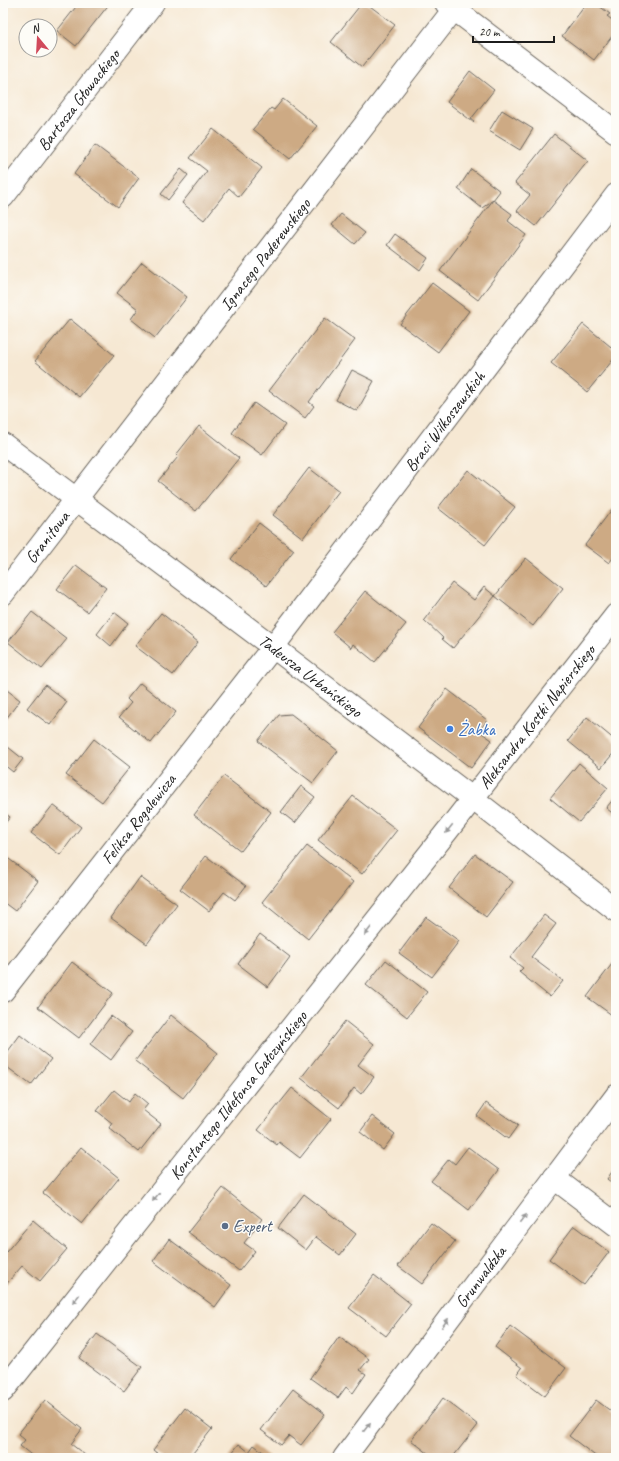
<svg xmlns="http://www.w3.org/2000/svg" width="619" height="1461" font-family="Caveat,sans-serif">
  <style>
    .building { fill: #cdaa84 }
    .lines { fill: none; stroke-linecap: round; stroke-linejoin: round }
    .street-casing { stroke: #68635c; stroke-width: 24 }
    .street { stroke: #fff; stroke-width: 22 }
    .oneway { fill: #999 }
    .shop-dot { fill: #3f7fe0; stroke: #fdfcf7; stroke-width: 1.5 }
    .service-dot { fill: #5c6f8a; stroke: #fdfcf7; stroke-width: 1.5 }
    .labels { text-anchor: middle; stroke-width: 3; stroke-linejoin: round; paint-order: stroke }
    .street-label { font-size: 17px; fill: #1c1c1c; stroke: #fdfcf7 }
    .shop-label { font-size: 17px; fill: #366cbe; stroke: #fdfcf7; text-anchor: start }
    .service-label { font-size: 17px; fill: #4e5e75; stroke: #fdfcf7; text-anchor: start }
  </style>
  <rect width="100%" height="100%" fill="#fdfcf7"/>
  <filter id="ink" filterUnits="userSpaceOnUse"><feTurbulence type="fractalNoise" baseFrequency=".025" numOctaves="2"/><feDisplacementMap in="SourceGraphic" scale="8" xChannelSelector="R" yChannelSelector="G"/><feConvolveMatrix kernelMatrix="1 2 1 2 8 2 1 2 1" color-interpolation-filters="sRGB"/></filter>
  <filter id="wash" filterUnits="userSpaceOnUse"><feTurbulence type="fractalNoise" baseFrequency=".012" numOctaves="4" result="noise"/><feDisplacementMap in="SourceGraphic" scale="16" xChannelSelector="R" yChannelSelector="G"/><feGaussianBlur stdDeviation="0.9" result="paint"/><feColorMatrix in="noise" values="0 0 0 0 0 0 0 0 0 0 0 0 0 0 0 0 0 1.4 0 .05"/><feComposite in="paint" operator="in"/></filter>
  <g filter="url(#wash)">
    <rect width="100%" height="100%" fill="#f6e8d3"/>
    <g id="blocks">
      <!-- building -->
      <g class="building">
        <path d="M79,3H110L76,46L57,31Z"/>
        <path d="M362,3H366L395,25L362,67L331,42Z"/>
        <path d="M587,3H595L610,14L607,16L616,23V31L594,60L562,36Z"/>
        <path d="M607,3H616V10Z"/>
        <path d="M470,71L494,90L471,119L474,121L473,122L447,102Z"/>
        <path d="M283,99L317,126L290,159L253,129L271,108L274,110Z"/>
        <path d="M502,110L533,129L520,150L489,131Z"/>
        <path d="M213,129L262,168L239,197L229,188L204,220L182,203L207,171L190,158Z"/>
        <path d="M554,134L588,161L536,226L517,211L530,195L515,183Z"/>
        <path d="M95,145L139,178L118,207L74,174Z"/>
        <path d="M181,169L188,175L168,200L161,194Z"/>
        <path d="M471,169L500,191L493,200L482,208L458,189Z"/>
        <path d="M493,200L512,214L508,221L526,235L478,300L440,271Z"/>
        <path d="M341,214L365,233L355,244L332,225Z"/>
        <path d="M395,234L428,258L420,270L387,245Z"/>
        <path d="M142,262L187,297L155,338L131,319L138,309L117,293Z"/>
        <path d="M432,283L469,311L438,352L400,324Z"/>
        <path d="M325,318L355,340L309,402L314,406L305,418L269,391Z"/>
        <path d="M70,319L114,355L79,397L35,361Z"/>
        <path d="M583,324L616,351V356L587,392L551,363Z"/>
        <path d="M352,370L374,381L357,411L336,400Z"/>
        <path d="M254,403L285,425L262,455L232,433Z"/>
        <path d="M199,426L239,458L196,511L158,481L178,457L176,455Z"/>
        <path d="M309,468L339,491L303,538L273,515Z"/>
        <path d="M468,470L515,507L485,545L438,508Z"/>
        <path d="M616,504V554L609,563L585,545Z"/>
        <path d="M259,523L294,550L266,586L231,559Z"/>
        <path d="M526,558L563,588L533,626L495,596Z"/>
        <path d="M76,565L106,588L87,612L57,589Z"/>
        <path d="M452,583L474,600L484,587L495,596L453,648L442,639L443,638L424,620Z"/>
        <path d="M365,591L406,624L375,662L353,644L351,648L332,632Z"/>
        <path d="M32,612L67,639L42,669L8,642Z"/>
        <path d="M114,612L128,623L111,646L97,634Z"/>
        <path d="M161,613L198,642L173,675L135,646Z"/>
        <path d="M140,683L176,712L151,743L119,717L131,703L127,699Z"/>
        <path d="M45,685L67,702L50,725L27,708Z"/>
        <path d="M3,687L20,700L3,723Z"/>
        <path d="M447,689L487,720L479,731L492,740L471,768L418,728Z"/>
        <path d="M291,714L338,751L313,783L258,741L279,715Z"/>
        <path d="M587,717L616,741V750L601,768L568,741Z"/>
        <path d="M94,739L130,767L102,802L66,775Z"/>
        <path d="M3,743L23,759L13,772L3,764Z"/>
        <path d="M579,763L608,788L579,822L550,798Z"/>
        <path d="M224,776L271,812L241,851L194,815Z"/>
        <path d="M301,786L315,797L295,823L281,812Z"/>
        <path d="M353,796L397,830L362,874L318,840Z"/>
        <path d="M616,796V816L606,808Z"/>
        <path d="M53,805L81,827L60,855L31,833Z"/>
        <path d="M3,812L10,817L3,826Z"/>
        <path d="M307,846L353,882L308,939L262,902Z"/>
        <path d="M475,854L513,882L486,917L449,888Z"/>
        <path d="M5,856L38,881L15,911L3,902V859Z"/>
        <path d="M206,856L246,886L235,900L224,892L209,911L180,889Z"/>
        <path d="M140,877L177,904L147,944L111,918Z"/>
        <path d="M544,915L556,924L531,957L563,981L550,997L519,972L523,968L510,958Z"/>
        <path d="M426,917L459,941L432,977L399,953Z"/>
        <path d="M260,934L290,957L268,987L238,964Z"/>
        <path d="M386,960L427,992L407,1017L366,985Z"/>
        <path d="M615,960L616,961V1018L587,997Z"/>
        <path d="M72,962L113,993L79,1038L38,1007Z"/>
        <path d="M171,1015L218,1053L183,1098L135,1061Z"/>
        <path d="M111,1016L132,1032L111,1060L90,1044Z"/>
        <path d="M345,1021L374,1044L358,1065L374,1077L361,1094L354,1088L339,1108L301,1078Z"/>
        <path d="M20,1035L51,1059L31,1085L3,1064V1058Z"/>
        <path d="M292,1088L331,1119L300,1158L279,1142L277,1145L258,1130Z"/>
        <path d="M114,1090L129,1102L135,1093L148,1104L143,1110L161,1124L139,1152L109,1128L112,1123L97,1111Z"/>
        <path d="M486,1103L518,1125L508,1139L477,1116Z"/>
        <path d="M372,1116L395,1134L383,1150L360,1132Z"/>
        <path d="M81,1147L119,1178L82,1224L43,1193Z"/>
        <path d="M468,1147L499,1170L469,1210L431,1181L449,1159L455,1164Z"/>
        <path d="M616,1166V1186L607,1179Z"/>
        <path d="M223,1188L262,1219L244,1243L255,1251L239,1271L188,1232Z"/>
        <path d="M304,1194L356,1234L340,1255L316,1237L306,1250L278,1228Z"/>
        <path d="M33,1220L67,1249L40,1281L22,1266L3,1288V1250L6,1252Z"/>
        <path d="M431,1223L455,1241L422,1284L398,1266Z"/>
        <path d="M574,1226L609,1252L584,1285L549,1259Z"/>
        <path d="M169,1239L231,1285L215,1307L153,1261Z"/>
        <path d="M374,1275L411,1304L386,1336L349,1308Z"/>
        <path d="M510,1326L566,1368L545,1396L517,1375L522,1368L495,1347Z"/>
        <path d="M97,1334L142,1367L124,1391L79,1358Z"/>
        <path d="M339,1337L369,1359L360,1370L366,1374L353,1393L346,1387L338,1398L310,1378Z"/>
        <path d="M293,1389L325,1414L301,1445L289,1436L281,1445L261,1430Z"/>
        <path d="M443,1398L478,1425L452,1458H434L411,1440Z"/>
        <path d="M45,1400L82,1429L71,1444L85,1455L83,1458H35L20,1446L25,1440L18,1434Z"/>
        <path d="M596,1400L616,1415V1458H598L569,1436Z"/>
        <path d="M185,1408L212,1429L189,1458H163L153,1450Z"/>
        <path d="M239,1444L249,1452L254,1445L271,1458H228Z"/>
      </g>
    </g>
  </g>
  <g filter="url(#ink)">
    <use href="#blocks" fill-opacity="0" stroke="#68635c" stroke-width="1"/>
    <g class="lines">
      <defs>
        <g id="street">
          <path d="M446,3L616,132"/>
          <path id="s1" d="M3,197L153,3"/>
          <path id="s2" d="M3,444L273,647L472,798L616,910"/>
          <path id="s3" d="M3,594L454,9"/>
          <path id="s4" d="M3,991L273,647L616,195"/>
          <path d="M554,1178L616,1225"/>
          <path id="s5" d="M3,1391L448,830L616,615"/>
          <path id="s6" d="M344,1458L616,1096"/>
        </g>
      </defs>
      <!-- street casing -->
      <use href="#street" class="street-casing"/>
      <!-- street -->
      <use href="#street" class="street"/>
    </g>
    <!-- one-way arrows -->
    <defs><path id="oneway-solid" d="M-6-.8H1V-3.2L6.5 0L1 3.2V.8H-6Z"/></defs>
    <g class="oneway">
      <use href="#oneway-solid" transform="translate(449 829) rotate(128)"/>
      <use href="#oneway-solid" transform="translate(368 931) rotate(128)"/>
      <use href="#oneway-solid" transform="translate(156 1197) rotate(128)"/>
      <use href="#oneway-solid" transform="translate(523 1219) rotate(-53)"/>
      <use href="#oneway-solid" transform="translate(76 1299) rotate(128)"/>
      <use href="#oneway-solid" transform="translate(445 1323) rotate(-53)"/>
      <use href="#oneway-solid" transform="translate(367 1427) rotate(-53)"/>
    </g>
  </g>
  <!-- markers -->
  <circle class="shop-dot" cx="450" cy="729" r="4"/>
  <circle class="service-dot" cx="225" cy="1226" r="4"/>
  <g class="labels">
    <!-- street labels -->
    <g class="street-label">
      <text dy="6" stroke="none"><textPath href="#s1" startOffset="123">Bartosza Głowackiego</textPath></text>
      <text dy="6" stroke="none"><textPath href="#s3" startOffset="429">Ignacego Paderewskiego</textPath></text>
      <text dy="6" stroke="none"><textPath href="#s4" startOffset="721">Braci Wilkoszewskich</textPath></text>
      <text dy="6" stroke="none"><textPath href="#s3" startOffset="72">Granitowa</textPath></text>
      <text dy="6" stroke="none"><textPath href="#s2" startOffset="385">Tadeusza Urbańskiego</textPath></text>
      <text dy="6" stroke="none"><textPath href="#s5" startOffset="860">Aleksandra Kostki Napierskiego</textPath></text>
      <text dy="6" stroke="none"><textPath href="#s4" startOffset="219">Feliksa Rogalewicza</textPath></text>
      <text dy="6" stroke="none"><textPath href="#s5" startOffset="378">Konstantego Ildefonsa Gałczyńskiego</textPath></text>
      <text dy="6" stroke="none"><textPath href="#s6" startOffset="227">Grunwaldzka</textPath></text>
    </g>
    <!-- shop labels -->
    <g class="shop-label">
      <text x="458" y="735">Żabka</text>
    </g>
    <!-- service labels -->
    <g class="service-label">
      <text x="233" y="1232">Expert</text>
    </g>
  </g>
  <!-- margin -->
  <rect width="619" height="1461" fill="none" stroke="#fdfcf7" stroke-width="16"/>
  <!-- north arrow -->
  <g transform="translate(38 38) rotate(342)"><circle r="19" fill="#fdfcf7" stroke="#a3a29f"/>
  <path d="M0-3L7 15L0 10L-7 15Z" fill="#d1495b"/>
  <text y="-6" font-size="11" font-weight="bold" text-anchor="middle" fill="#1c1c1c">N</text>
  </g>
  <!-- scale -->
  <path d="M473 36v6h81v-6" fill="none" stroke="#1c1c1c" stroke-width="2"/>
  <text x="479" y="36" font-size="12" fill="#1c1c1c" stroke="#fdfcf7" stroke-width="3" paint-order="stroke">20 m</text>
</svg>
